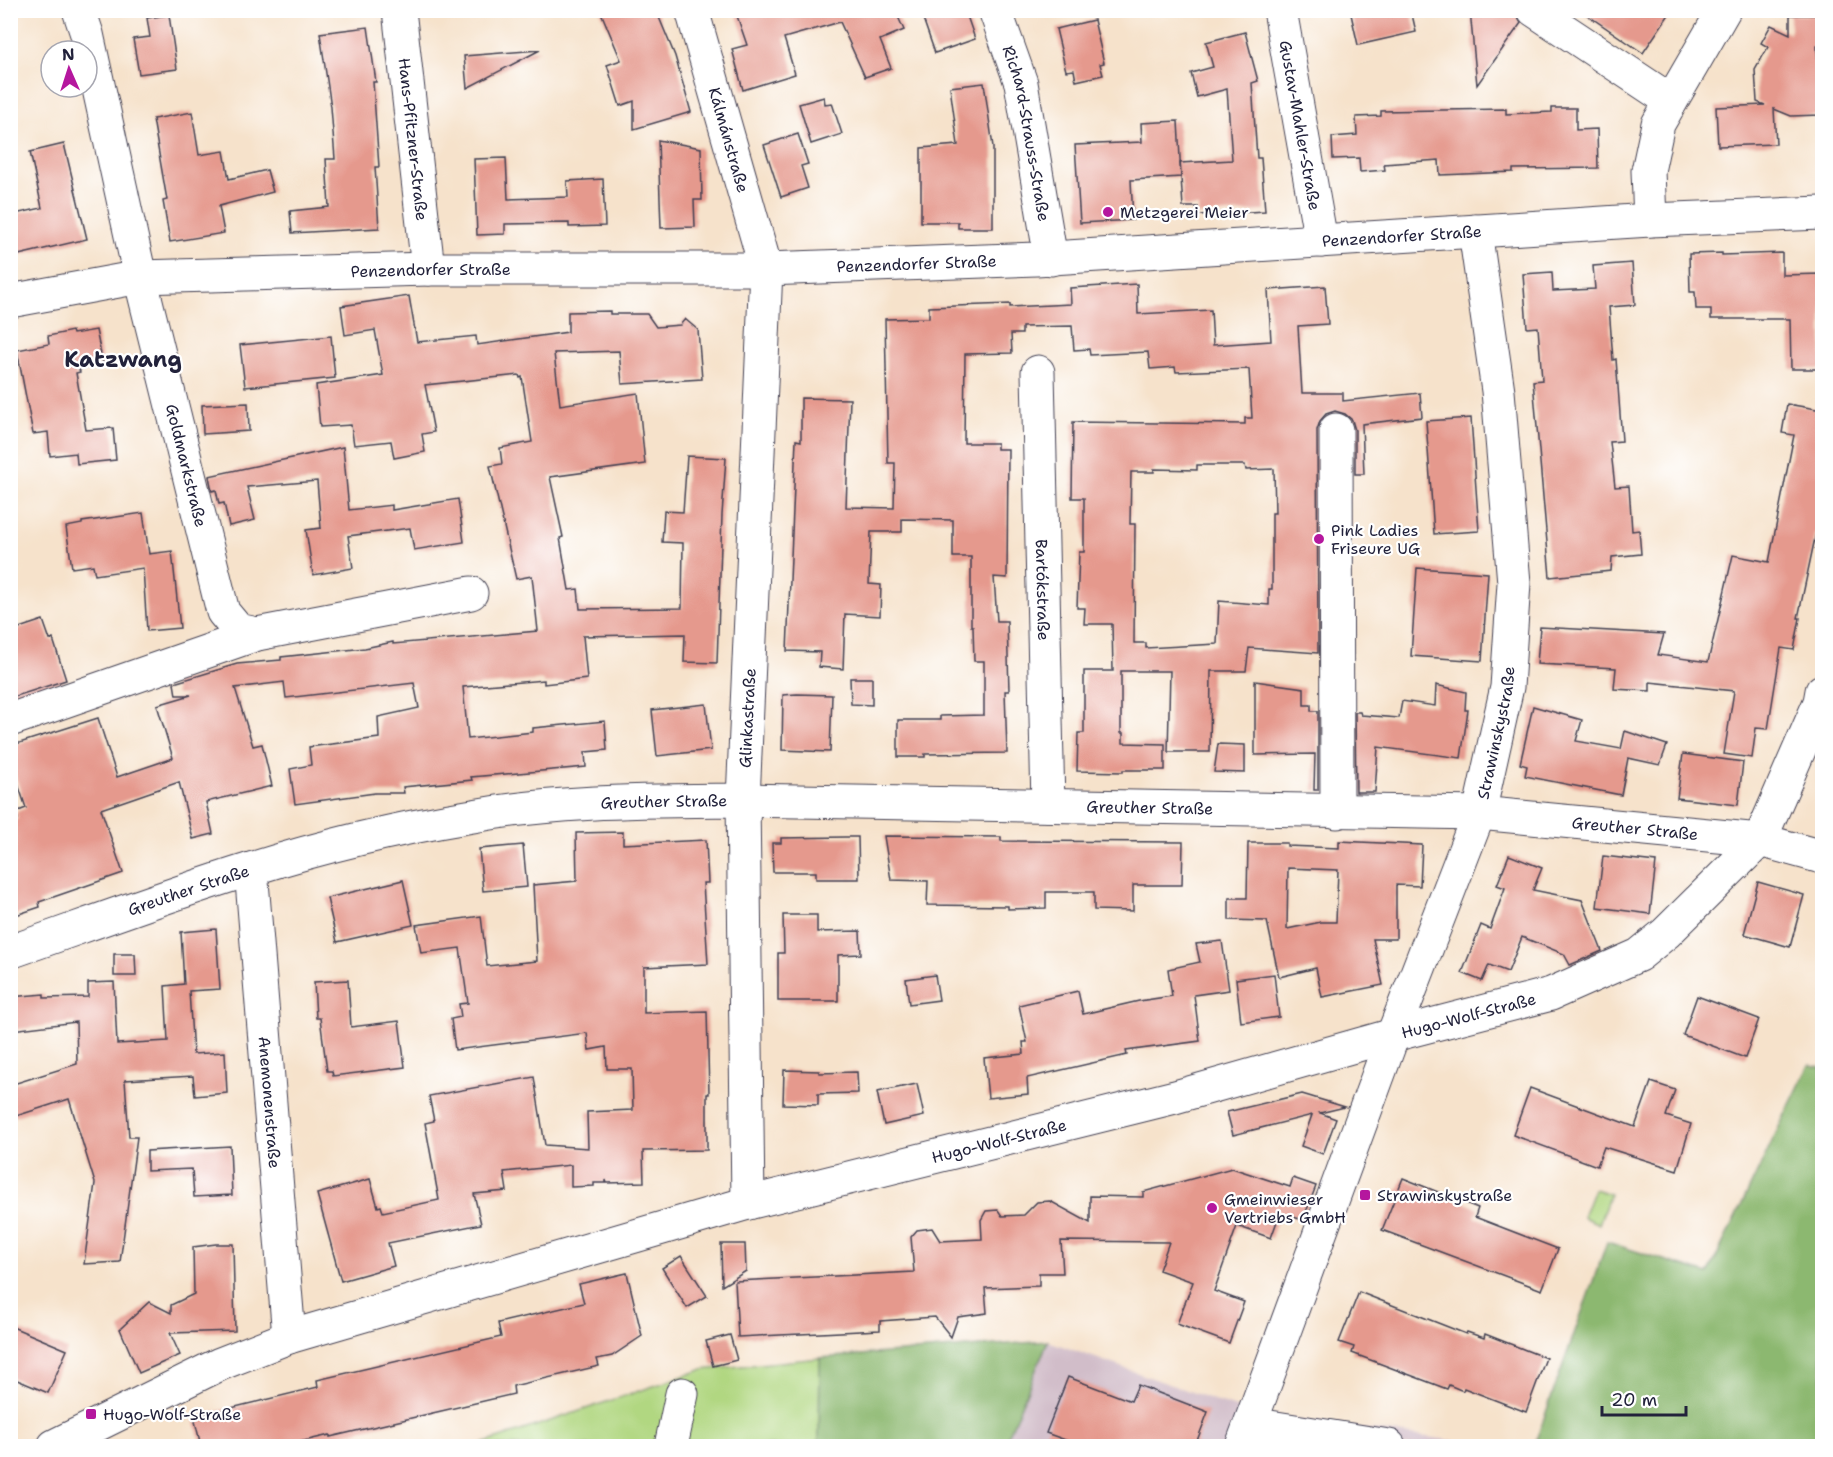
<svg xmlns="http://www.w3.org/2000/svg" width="1833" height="1457" font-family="'Shantell Sans',sans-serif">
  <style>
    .industrial { fill: #d1bdc9 }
    .green { fill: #b1d781; stroke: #6a7c5e; stroke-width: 1.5 }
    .forest { fill: #8cb86f; stroke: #576d55; stroke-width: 1.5 }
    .building { fill: #e5998d; fill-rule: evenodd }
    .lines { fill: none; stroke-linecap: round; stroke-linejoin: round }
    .minor-casing { stroke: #423f51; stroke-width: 35 }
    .minor { stroke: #fff; stroke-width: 33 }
    .poi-dot { fill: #b5179e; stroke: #fff; stroke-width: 2 }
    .labels { text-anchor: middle; stroke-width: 4.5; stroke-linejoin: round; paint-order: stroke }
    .street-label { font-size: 16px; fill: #22223b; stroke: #fff }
    .poi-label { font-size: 16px; fill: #22223b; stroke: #fff; text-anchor: start }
    .district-label { font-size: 22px; font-weight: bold; fill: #22223b; stroke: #fff }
  </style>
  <rect width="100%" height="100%" fill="#fff"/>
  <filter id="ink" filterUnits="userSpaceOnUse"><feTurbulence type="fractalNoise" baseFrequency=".0167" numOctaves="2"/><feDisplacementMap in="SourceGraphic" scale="12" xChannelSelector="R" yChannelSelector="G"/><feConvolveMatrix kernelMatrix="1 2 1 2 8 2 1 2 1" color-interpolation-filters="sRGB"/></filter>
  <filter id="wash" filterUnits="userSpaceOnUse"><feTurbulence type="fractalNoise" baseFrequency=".008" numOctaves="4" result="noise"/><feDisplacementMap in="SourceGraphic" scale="24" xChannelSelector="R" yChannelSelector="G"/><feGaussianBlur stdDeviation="1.35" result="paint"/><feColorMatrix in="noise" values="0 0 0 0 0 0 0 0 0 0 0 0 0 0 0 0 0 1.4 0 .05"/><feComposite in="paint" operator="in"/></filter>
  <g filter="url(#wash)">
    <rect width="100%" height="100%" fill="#f6e2cb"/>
    <!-- industrial -->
    <path class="industrial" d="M1048,1341L1253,1414L1494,1446H1004Z"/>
    <!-- green -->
    <g class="green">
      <path d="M1594,1189L1610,1194L1599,1224L1583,1217Z"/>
      <path d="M820,1358L819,1446H476L701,1370Z"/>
    </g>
    <!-- forest -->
    <g class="forest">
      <path d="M1809,1065L1822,1067V1446H1534L1607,1242L1708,1274Z"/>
      <path d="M1048,1341L1004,1446H819L820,1358Z"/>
    </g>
    <g id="blocks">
      <!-- building -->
      <g class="building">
        <path d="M600,10H656L675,56L691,112L634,129V101L620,106L607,65L621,60Z"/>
        <path d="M735,10H895L904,30L880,40L891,68L865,77L840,22L784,38L795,74L743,90L732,49L747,45Z"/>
        <path d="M920,10H965L975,39L935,53Z"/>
        <path d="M1350,10H1411L1416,32L1358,45Z"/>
        <path d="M1470,10H1513L1521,23L1477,85Z"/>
        <path d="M1580,10H1672L1643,53Z"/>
        <path d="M169,15L177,69L139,74L133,39L150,37L147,18Z"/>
        <path d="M1790,15H1822V45L1817,46L1820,115L1791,116L1774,109L1776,144L1718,146L1716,107L1765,105L1757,102L1755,70L1768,47L1761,43L1771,25L1790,34Z"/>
        <path d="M1094,20L1104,63L1100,64L1103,75L1076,81L1074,70L1066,71L1056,29Z"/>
        <path d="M368,27L376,82H373L379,167H375L379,228L292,233L290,211L329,207L326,159H335L331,107L320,33Z"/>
        <path d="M1245,32L1258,81L1252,83L1257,158H1261L1265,211L1198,215V207H1183L1180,163L1232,160L1227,89L1197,97L1191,73L1213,67L1206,42Z"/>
        <path d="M540,50L467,88L464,56Z"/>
        <path d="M984,83L993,147V228H958V222H921V148L958,145L950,87Z"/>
        <path d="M824,97L825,104L832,103L842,134L811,144L799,104Z"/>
        <path d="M1552,108H1576V130L1597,129L1598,168L1513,169V172L1440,175L1439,160L1384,164L1385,170L1360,172L1359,158L1333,159L1332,137L1357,135L1356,117L1381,116V111L1506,109V114L1552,112Z"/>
        <path d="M192,112L199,155L224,151L229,179L267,170L273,192L219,206L224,233L170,242L163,201L167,200L153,119Z"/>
        <path d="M1178,121L1181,177L1131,180L1133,220L1080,223L1075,145L1142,142L1141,123Z"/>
        <path d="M798,134L808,164L801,166L808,188L781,197L764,145Z"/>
        <path d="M658,140L701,148L702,200H694L695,227L661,228Z"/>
        <path d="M64,144L87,239L10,257V215L42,208L30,152Z"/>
        <path d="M506,158L508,199L568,197L567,181L603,179L605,226L569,227V223L505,224V234L477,235L474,159Z"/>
        <path d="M1722,253V255L1782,253V275L1822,274V369H1791L1790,319H1711V309H1696L1695,292H1690L1689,254Z"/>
        <path d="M1632,263L1635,305L1609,307L1613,360L1616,359L1622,441L1610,442L1615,487L1629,486L1632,531L1639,530L1641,554L1612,557L1611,571L1550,577L1533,381L1542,380L1538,327L1527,328L1523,274L1552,272L1553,291L1595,289L1593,266Z"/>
        <path d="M1137,284L1138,314L1211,310L1213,345L1271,341L1268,290L1325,286L1328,324L1298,326L1302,393H1343V401L1420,393L1422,417L1362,424L1364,474H1355V430L1352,420L1345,414L1335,411L1326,414L1320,421L1317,430L1318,653L1249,648L1246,671H1211L1210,752H1168L1170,671H1121V733H1123V743L1165,744V770H1123V772L1077,771L1078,733H1084V671H1113L1112,624H1084L1085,608H1077L1079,552H1084V498H1072L1073,422L1245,424V418H1252L1249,369L1176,372L1175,367L1150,369L1148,352L1090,355L1089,349L1074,350L1072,326L1022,327V334H1011L1012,353L965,354L964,443H997V449H1008L1007,578L994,577L997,621H1007L1009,691H1005L1007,753L925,754V757H898V720H940V716L984,715V661H974L973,626H971V557H953V520L902,519V532H871L869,584L881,585L880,616L845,614L843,669L819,667L820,652L787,651L796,440L801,441V398L850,399L846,507L894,508L895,463H888L885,319L929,318V307L1010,304V307L1071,304L1070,288ZM1197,465H1245L1246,470L1274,469L1275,513H1272V589H1269V605L1219,601L1217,644L1146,648V643H1134L1135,524H1130L1131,472H1154V469L1197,470Z"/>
        <path d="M409,296L417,342L476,336L477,345L568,332V312L610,311V314H647L656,327L680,325L685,319L698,330L702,379L622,384L619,351L554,353L560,405L638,393L645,464L550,477L563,537L560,538L569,590L578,589L580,609L682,608L683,543L662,542L664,511L683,512L687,456L726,458L722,515L717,663L684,662L685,634L583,636L587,679L544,684V680L463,687L468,739L533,732V728L605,721L607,750L585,752L586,767L471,777L472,780L403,787L404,793H375L295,804L290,769L311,765L309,747L379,738L378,717L419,708L414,683L286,698L284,682L235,688L253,746L262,744L272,786L206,802L213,834L193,839L179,782L101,809L123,873L39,902L40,907L10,917V822L18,819L16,812L26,808L10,760V746L98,718L117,777L173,758L157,705L191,695H176L174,683L237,664L281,660V657L365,648L393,642V644L538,631L532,576L516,579L490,466L502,464L500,448L532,442L522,377L520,378L519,375L425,385L434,432L422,434L425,452L394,458L391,441L354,445L351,425L320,427L316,385L383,375L375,330L345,335L341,306Z"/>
        <path d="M96,330L103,364L79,369L80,372L76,373L86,430L113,428L116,460L77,464L76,453L50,456L48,432L33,434L17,350L49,344L48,336L72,331L73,334Z"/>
        <path d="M331,336L335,378L245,387L240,345Z"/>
        <path d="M248,403L249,431L203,434L202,405Z"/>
        <path d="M1787,404L1822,410V519L1820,534L1816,533L1798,618H1800L1794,650L1781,648L1768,729L1756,728L1752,758L1724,754L1734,691L1650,682V691L1614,689L1616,668L1537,664L1540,627L1664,634L1658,655L1708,662L1733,555L1769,562L1794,435L1782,433Z"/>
        <path d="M1471,418L1479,531L1434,534L1426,421Z"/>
        <path d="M343,447L349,510L392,505V510L458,499L464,542L414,550L410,528L348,536L353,568L313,575L306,530L321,528L317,481L247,487L255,520L229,526L224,503L219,504L216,490L212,491L209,476Z"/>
        <path d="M143,513L149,554L172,551L180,628L147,631L143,568L95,575L93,565L72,568L66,527L82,524V522Z"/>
        <path d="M1417,568L1488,573L1482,661L1411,656Z"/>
        <path d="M43,620L50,640L53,639L66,680L10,698V631Z"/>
        <path d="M850,678H872V705L851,704Z"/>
        <path d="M1255,681L1304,688V705H1311V711H1318V790H1314L1315,754L1255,755Z"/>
        <path d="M1436,685L1466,692L1465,710H1468L1461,758L1378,747L1375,792H1356L1355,712H1360L1361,715L1399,718L1402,701L1435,706Z"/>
        <path d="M797,694L832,695L830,752L782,750L783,695Z"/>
        <path d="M706,704L711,750L657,756L652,710Z"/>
        <path d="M1533,706L1582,720L1576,741L1621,749L1625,731L1667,745L1660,765L1628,758L1621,795L1525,776L1527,766L1520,764Z"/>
        <path d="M1218,744L1245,745V773L1214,772Z"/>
        <path d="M1683,754L1743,762L1738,805L1677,798Z"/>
        <path d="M623,832V844L706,840L708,883H703L708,964L644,967V1013L707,1011L709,1094H707V1150L643,1151L644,1182L607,1183L606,1180V1183H594V1186L571,1187V1165L504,1172L507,1191L474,1194L481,1224L388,1243L394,1266L341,1281L317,1194L370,1179L378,1207L381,1206L383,1212L439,1200L425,1123L434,1121L429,1096L534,1077L545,1145L588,1148L587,1112L633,1110L632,1069H607L606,1047L589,1050L587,1033L455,1050L451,1019L461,1017L459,1004L468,1003L460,948L421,953L416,925L481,916L487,966L537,961L533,885L577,881L576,833Z"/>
        <path d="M884,836L1001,837V841L1183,842L1182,885H1133V911L1094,910V892H1046V908L1008,909V906L927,905L928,881L891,880Z"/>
        <path d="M845,837H858L859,879H816V872H773L772,843H781V838Z"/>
        <path d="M1339,841L1422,845L1420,886L1396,885V939H1373L1383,985L1322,997L1316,968L1279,977L1267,921L1229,920V898H1247L1248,843H1287V846L1339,848ZM1288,868L1338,870L1336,922H1321L1287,929Z"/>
        <path d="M523,845L527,887L483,891L479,849Z"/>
        <path d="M1509,855L1542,868L1533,890L1582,900L1602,951L1570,965L1564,954L1522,937L1508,972L1489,965L1482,981L1462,973L1481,925L1490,929L1505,888L1497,885Z"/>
        <path d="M1603,856L1656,862L1650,914L1597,907Z"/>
        <path d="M403,880L413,925L337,942L327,898Z"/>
        <path d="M1758,882L1804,895L1790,947L1744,934Z"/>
        <path d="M783,915H817V932L860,931L861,954L838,955V1001H778V953H784Z"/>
        <path d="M216,929L220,989L189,991L193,1054L225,1052L227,1093L195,1096L193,1076L125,1080L129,1137H137L120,1262L84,1264L95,1183L69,1099L10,1118V1085L77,1064L76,1022L12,1030L10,997L44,994V998L88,997V983L114,982L117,1044L168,1041L165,986L184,984L181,932Z"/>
        <path d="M1222,941L1229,990L1194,995L1200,1041L1126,1051L1127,1055L1027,1078L1028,1094L988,1098L984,1058L1024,1054L1023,1042H1027L1019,1005L1078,991L1083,1014L1139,1001L1172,996L1168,969L1200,962L1196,944Z"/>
        <path d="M114,954H135L136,976H114Z"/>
        <path d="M1274,974L1279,1017L1241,1022L1236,979Z"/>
        <path d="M935,975L939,1000L909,1004L906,979Z"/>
        <path d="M348,980L351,1027L399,1021L405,1067L333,1076L332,1071H327L320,1018H316L314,982Z"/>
        <path d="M1697,996L1759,1019L1745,1058L1683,1035Z"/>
        <path d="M784,1070L819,1071V1073L857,1072L858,1093L818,1094V1105L783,1104Z"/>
        <path d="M1651,1082L1675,1090L1666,1116L1691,1124L1677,1170L1604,1147L1597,1166L1513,1135L1530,1088L1635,1127Z"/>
        <path d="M917,1084L924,1116L884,1125L877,1092Z"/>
        <path d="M1302,1094L1345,1107L1320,1113L1336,1119L1323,1154L1301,1146L1312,1115L1233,1135L1227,1112Z"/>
        <path d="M230,1146L232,1195L194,1197L192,1169L147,1171V1151Z"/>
        <path d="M1232,1168L1290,1187L1293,1178L1316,1186L1303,1220L1280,1213L1271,1238L1237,1226L1214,1291L1244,1302L1229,1343L1177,1324L1193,1282L1159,1270L1169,1242L1061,1241L1063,1273H1039V1286L985,1288L987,1313L958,1317L951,1337L935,1317L880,1321V1330L738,1337L735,1281L914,1272L911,1237L917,1230L932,1228L940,1241L982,1239L981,1220L986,1211L998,1210L1002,1216L1024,1215L1037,1202L1050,1201L1090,1223V1196L1143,1197V1192Z"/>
        <path d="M1403,1178L1478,1208L1475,1217L1558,1249L1542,1290L1382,1230Z"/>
        <path d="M216,1244H233L235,1331L170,1333L180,1355L139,1373L120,1329L149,1302L171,1313V1305L194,1294L193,1247Z"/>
        <path d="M721,1244H745L746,1271L722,1286Z"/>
        <path d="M681,1256L707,1296L687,1308L662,1268Z"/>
        <path d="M627,1273L642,1336L612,1356L597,1359L599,1366L513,1386L514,1394L330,1437V1435L282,1446H201L194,1417L318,1387L317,1380L501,1337L498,1323L584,1303L579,1284Z"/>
        <path d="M1359,1292L1466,1334L1467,1332L1484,1338L1485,1334L1546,1358L1526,1412L1464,1388L1463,1391L1449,1385L1447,1389L1352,1353L1354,1347L1339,1342Z"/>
        <path d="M10,1326L67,1350L48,1393L10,1377Z"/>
        <path d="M730,1335L737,1360L713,1366L706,1341Z"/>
        <path d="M1068,1377L1131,1401L1138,1385L1208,1412L1195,1446H1082L1046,1433Z"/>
      </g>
    </g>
  </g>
  <g filter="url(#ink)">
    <use href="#blocks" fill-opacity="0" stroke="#423f51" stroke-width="1.5"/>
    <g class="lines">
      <defs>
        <g id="minor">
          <path id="s1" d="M79,10L87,34L140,277L223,612L238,630L257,634L471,593"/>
          <path id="s2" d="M399,10L428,269"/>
          <path id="s3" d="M692,10L766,269L743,800L748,1203"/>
          <path id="s4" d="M995,10L1021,83L1051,259"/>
          <path id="s5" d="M1280,10L1321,241"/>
          <path d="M1534,10L1671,101"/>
          <path d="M1650,220L1648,171L1658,124L1724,10"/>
          <path id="s6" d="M10,301L140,277L428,269H766L1036,259L1650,220L1822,213"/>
          <path id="s7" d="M1038,372L1048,805"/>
          <path d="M1336,430L1337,812"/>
          <path d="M10,720L257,634"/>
          <path id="s8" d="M251,869L289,1337"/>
          <path id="s9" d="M10,952C90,924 170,894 251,869C321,847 394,829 467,817C558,800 651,801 743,800L1479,813L1760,840L1822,857"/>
          <path d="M1251,1424L1389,1446"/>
          <path id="s10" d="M54,1446L220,1364L289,1337L748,1203L1175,1097L1393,1035L1551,994L1639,955L1666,933L1760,840L1820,702L1822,691"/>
          <path d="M671,1446L682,1394"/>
          <path id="s11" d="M1242,1446L1393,1035L1479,813L1507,687L1514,583L1498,391L1475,231"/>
        </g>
      </defs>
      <!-- minor casing -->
      <use href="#minor" class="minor-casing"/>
      <!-- minor -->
      <use href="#minor" class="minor"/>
    </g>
  </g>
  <!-- markers -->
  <g class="poi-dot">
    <circle cx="1108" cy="212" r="6"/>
    <circle cx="1319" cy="539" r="6"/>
    <rect x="1359" y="1189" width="12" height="12" rx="3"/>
    <circle cx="1212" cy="1208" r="6"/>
    <rect x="85" y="1408" width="12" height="12" rx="3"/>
  </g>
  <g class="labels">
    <!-- street labels -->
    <g class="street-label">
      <text dy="6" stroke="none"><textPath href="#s5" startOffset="117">Gustav-Mahler-Straße</textPath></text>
      <text dy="6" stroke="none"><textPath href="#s4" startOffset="128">Richard-Strauss-Straße</textPath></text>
      <text dy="6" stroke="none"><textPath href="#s2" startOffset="130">Hans-Pfitzner-Straße</textPath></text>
      <text dy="6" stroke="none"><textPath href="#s3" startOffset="135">Kálmánstraße</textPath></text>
      <text dy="6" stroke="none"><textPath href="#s6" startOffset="1395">Penzendorfer Straße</textPath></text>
      <text dy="6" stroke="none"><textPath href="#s6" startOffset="909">Penzendorfer Straße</textPath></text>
      <text dy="6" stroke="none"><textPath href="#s6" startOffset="423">Penzendorfer Straße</textPath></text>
      <text dy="6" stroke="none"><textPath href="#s1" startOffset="468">Goldmarkstraße</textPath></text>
      <text dy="6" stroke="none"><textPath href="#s7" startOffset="218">Bartókstraße</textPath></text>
      <text transform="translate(747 718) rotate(-87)" y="6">Glinkastraße</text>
      <text dy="6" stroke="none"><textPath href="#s11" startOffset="758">Strawinskystraße</textPath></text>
      <text dy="6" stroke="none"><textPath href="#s9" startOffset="675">Greuther Straße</textPath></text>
      <text dy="6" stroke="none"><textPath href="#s9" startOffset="1161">Greuther Straße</textPath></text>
      <text dy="6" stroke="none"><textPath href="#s9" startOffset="1647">Greuther Straße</textPath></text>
      <text dy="6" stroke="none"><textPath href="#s9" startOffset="189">Greuther Straße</textPath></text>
      <text dy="6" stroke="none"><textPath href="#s10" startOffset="1482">Hugo-Wolf-Straße</textPath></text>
      <text dy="6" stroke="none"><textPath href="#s8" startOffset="234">Anemonenstraße</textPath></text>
      <text dy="6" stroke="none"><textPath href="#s10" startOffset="996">Hugo-Wolf-Straße</textPath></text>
    </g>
    <!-- poi labels -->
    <g class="poi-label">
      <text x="1120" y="218">Metzgerei Meier</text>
      <text x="1331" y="536">Pink Ladies<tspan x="1331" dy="18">Friseure UG</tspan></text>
      <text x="1377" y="1201">Strawinskystraße</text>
      <text x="1224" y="1205">Gmeinwieser<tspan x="1224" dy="18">Vertriebs GmbH</tspan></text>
      <text x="103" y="1420">Hugo-Wolf-Straße</text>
    </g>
    <!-- district labels -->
    <g class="district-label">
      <text x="123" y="367">Katzwang</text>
    </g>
  </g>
  <!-- margin -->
  <rect width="1833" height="1457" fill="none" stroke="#fff" stroke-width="36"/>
  <!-- north arrow -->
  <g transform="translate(69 69) rotate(357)"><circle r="28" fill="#ffffff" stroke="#a7a7b1" stroke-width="1.5"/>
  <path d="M0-4.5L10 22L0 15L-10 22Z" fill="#b5179e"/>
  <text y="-9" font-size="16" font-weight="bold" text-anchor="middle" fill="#22223b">N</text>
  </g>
  <!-- scale -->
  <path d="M1602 1406v9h84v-9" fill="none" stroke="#22223b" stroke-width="3"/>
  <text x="1611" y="1406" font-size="18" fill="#22223b" stroke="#ffffff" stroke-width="4.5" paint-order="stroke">20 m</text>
</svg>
